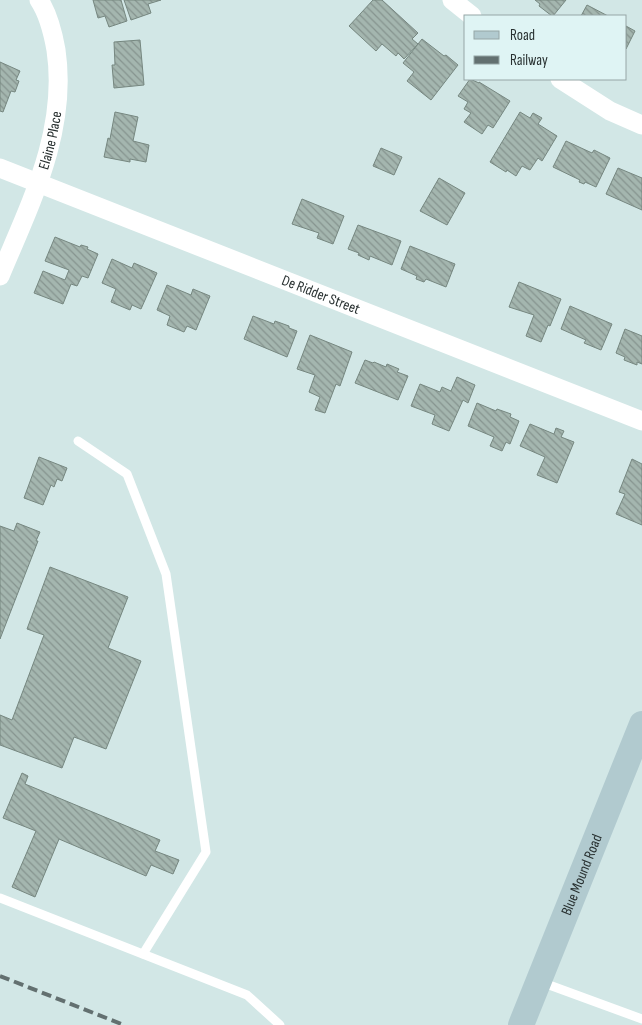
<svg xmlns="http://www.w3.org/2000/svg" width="642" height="1025" font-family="'Sofia Sans Condensed',sans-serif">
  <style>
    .building { fill: url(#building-back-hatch); stroke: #768780 }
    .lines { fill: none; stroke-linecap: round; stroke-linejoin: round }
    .lane { stroke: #fff; stroke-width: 9 }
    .street { stroke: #fff; stroke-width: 19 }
    .secondary { stroke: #b1cacf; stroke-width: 26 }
    .rail { stroke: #637070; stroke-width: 4; stroke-dasharray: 10 5; stroke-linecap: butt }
    .labels { text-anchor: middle; stroke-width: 5; stroke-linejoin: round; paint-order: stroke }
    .street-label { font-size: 15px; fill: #283030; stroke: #dff4f4 }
  </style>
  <defs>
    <pattern id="building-back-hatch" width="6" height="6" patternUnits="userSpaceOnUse" patternTransform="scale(1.25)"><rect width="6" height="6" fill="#a4b6af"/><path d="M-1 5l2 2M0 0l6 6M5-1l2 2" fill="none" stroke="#86948f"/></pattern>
  </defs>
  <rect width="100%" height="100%" fill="#d2e7e6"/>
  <!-- building -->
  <g class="building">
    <path d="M93,0H121L127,21L109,27L105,16L98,18Z"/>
    <path d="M124,0H161L148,4L151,13L131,20Z"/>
    <path d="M373,0H382L418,33L412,39L418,44L404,59L398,53L396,56L382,44L376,51L349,26Z"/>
    <path d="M535,0H566L553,16H552L539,6L540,4Z"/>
    <path d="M587,5L608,16H581Z"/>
    <path d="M626,26L635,31L626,49Z"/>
    <path d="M422,39L444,56L446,55L458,65L431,100L407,81L414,72L403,63Z"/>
    <path d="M140,40L144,85L114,88L112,65H115L114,42Z"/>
    <path d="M0,62L20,71L16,80L19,81L15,92L11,91L3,112L0,111Z"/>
    <path d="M470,79L479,83V82L510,101L493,128L488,125L482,134L464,122L471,113L464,109L468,102L458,96Z"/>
    <path d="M115,112L138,117L133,141L149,145L146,162L130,159V162L104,157L108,138L110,139Z"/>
    <path d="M520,112L530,118L533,113L542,118L538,124L557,136L542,161L538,158L530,170L522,166L516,176L507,170L506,172L490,162Z"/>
    <path d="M566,141L592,153L594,150L610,158L596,187L585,182L584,184L579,182L580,180L553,167Z"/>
    <path d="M381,148L402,157L394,175L373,166Z"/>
    <path d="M618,168L642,178V210L606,194Z"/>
    <path d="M439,178L465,193L447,225L420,211Z"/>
    <path d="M302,199L344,216L333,244L317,238L319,233L292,224Z"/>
    <path d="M358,225L401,241L392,265L370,256L369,260L358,255L359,253L348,249Z"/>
    <path d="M55,237L80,247L81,245L88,247L87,249L98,254L88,278L82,276L77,286L71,284L63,304L34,293L43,271L65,280L69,270L45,261Z"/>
    <path d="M410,246L455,264L446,287L426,279L424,282L416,279L417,276L401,269Z"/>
    <path d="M112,259L132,268L134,263L157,273L141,309L132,305L130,310L111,302L116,289L102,283Z"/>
    <path d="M519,282L561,299L550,326L548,325L541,342L526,336L534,315L509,307Z"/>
    <path d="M167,285L191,295L193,289L210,296L196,330L187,326L184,332L167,325L170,316L157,310Z"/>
    <path d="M570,306L612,324L601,350L584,343L586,340L561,329Z"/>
    <path d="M253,316L274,324L275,321L289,326V328L297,331L287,357L244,339Z"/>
    <path d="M625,329L642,336V364L637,362V365L624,360L625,357L616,353Z"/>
    <path d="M310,335L352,352L340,386L336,384L325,413L315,410L320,397L309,392L315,375L297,369Z"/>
    <path d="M365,360L373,363L374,362L386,367L387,364L399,369L397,372L408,376L398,400L355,383Z"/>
    <path d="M457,377L475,385L468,403L463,400L449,431L432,424L435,415L411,406L420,384L440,392L442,387L451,391Z"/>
    <path d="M477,403L496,411L497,409L511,414L510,417L519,421L510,444L506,442L502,451L490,446L494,437L468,426Z"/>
    <path d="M530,424L554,434L556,428L564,431L561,437L574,442L557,483L537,475L545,457L520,446Z"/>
    <path d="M39,457L67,468L62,481L57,479L54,487L51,485L43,505L24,498Z"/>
    <path d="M632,459L642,464V525L616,514L625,494L619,492Z"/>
    <path d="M17,523L40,532L36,541H38L0,639V526L14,531Z"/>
    <path d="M50,567L128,597L108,648L141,661L106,749L74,737L62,768L0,745V715L12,720L44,635L27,629Z"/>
    <path d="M22,773L28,776L25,784L160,840L155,851L179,860L173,874L151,865L146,876L59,839L35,897L12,887L36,831L3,818Z"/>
  </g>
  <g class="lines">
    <!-- lane -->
    <g class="lane">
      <path d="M78,441L127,474L166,574L206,852L143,954"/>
      <path d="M0,898L247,995L280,1025"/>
      <path d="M541,982L642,1019"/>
    </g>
    <!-- street -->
    <g class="street">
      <path d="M452,0L472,16"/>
      <path d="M560,79L610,111L642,125"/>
      <path id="s1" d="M0,168L642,421"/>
      <path id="s2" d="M0,276C30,204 68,131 56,50C53,33 49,15 39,0"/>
    </g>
    <!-- secondary -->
    <path class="secondary" id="s3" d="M521,1025L642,724"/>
    <!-- rail -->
    <path class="rail" d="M0,976L124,1025"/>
  </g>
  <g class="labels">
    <!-- street labels -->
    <g class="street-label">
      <text dy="5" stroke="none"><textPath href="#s2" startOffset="145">Elaine Place</textPath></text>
      <text dy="5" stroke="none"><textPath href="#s1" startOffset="345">De Ridder Street</textPath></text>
      <text dy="5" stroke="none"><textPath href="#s3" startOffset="162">Blue Mound Road</textPath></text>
    </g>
  </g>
  <!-- legend -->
  <rect x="464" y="15" width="162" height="65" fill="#dff4f4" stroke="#96a6a6"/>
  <rect x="474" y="31" width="25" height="8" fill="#b1cacf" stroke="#96a6a6"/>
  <text x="510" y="40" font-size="15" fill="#283030">Road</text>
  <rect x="474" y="56" width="25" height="8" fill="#637070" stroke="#96a6a6"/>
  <text x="510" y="65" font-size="15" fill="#283030">Railway</text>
</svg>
